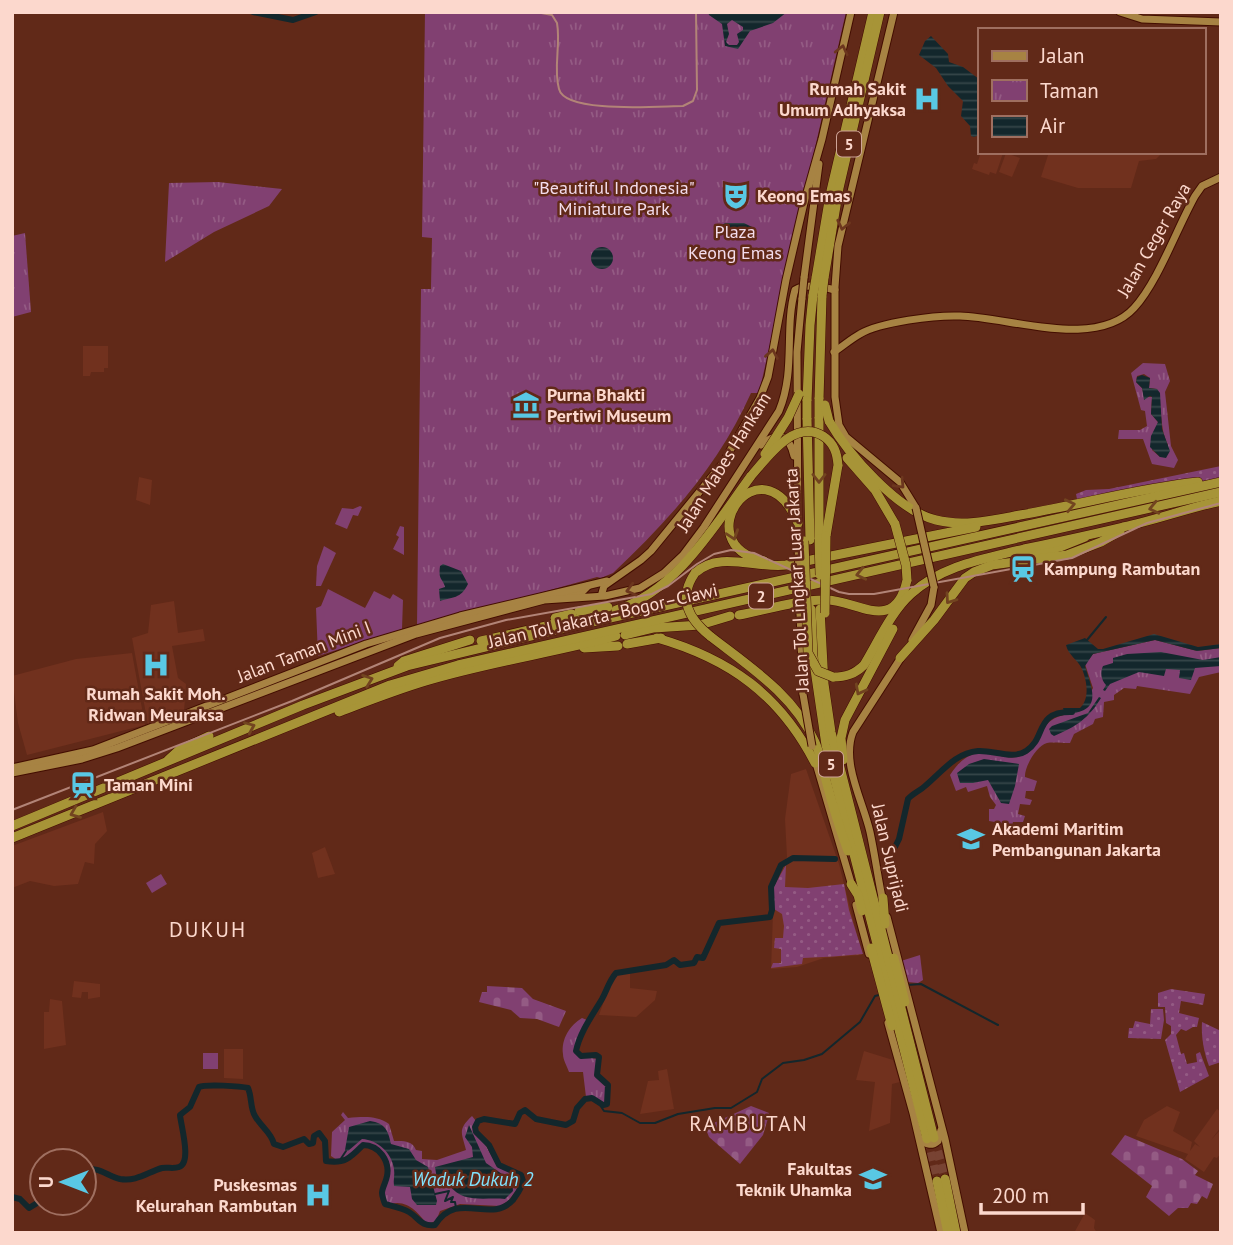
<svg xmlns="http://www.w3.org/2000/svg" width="1233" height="1245" font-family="'PT Sans',sans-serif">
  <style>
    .built { fill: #71311e }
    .grass { fill: url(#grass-dots) }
    .cemetery { fill: url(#cemetery-stones) }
    .park { fill: url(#park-tufts); fill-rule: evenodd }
    .garden { fill: #814071 }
    .water { fill: url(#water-rules); fill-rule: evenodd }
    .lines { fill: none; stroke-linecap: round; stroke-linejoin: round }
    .stream { stroke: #13272c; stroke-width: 2 }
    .river { stroke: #13272c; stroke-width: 6 }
    .highway-tunnel { stroke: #784333; stroke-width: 9; stroke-dasharray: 9 4.5; stroke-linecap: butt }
    .major-casing { stroke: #430d00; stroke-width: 9 }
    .highway-casing { stroke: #430d00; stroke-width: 10 }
    .major { stroke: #a78343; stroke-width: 7 }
    .highway { stroke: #a79437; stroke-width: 9 }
    .tram { stroke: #b28477; stroke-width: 2 }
    .major-bridge-casing { stroke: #430d00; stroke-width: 9; stroke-linecap: butt }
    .highway-bridge-casing { stroke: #430d00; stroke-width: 10; stroke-linecap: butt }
    .major-bridge { stroke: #a78343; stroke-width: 7 }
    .highway-bridge { stroke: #a79437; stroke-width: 9 }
    .oneway { stroke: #6c361e }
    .oneway2 { stroke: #724420 }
    .labels { text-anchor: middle; stroke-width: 5; stroke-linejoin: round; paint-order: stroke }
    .shield { fill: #612918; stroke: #cea497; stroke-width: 2 }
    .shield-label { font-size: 16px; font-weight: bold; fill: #fcd8cd }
    .poi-label { font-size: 18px; font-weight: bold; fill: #fcd8cd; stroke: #612918; text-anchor: start }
    .park-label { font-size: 18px; fill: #f3dcec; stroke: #612918 }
    .street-label { font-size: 18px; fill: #fcd8cd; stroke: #612918 }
    .water-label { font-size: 19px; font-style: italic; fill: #80e3fe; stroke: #612918 }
    .quarter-label { font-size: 21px; letter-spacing: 2px; fill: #fcd8cd; stroke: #612918 }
  </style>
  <defs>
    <pattern id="grass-dots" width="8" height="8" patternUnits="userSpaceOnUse" patternTransform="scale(1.75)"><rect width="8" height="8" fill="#814071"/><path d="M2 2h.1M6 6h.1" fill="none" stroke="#945b84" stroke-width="1.8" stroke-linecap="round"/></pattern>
    <pattern id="cemetery-stones" width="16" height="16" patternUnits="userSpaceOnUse" patternTransform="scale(1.75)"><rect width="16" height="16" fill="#814071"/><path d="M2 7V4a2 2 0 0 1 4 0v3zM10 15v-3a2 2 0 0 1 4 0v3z" fill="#945b84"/></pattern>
    <pattern id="park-tufts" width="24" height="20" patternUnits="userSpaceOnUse" patternTransform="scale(1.75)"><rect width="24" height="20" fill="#814071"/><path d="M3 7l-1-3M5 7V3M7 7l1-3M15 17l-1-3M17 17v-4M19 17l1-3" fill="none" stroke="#945b84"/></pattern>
    <pattern id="water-rules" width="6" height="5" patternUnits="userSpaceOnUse" patternTransform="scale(1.75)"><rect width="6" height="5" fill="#13272c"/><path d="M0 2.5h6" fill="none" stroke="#364649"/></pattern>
  </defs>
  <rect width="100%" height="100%" fill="#612918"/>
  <!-- built -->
  <g class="built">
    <path d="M981,152L1003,153L996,174L990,172L989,175L972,169L974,163L977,164Z"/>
    <path d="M1049,152L1076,155L1163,152L1156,159L1139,161L1131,188H1078L1041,177Z"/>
    <path d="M1006,153L1020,158L1012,177L999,172Z"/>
    <path d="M83,346H108V368H104V372H91L90,376H83Z"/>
    <path d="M139,477L152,480L150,505L136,500Z"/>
    <path d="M174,601L178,633L203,629L205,641L172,646L178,678L186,684L184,712L148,725L132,638L148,633L151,605Z"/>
    <path d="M132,653L145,725L27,755L18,723L12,676L76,659Z"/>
    <path d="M806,769L839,864L862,955L824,958L797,967L771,969L774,885L787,857L785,819L791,774Z"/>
    <path d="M103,812L107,831L95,844L94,864L85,862L78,884L54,886L30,881L12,888V846Z"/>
    <path d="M325,847L335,874L318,878L312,853Z"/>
    <path d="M630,973V988L657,991L655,1000L636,1017L599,1015L611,981L616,975Z"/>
    <path d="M74,981L100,984V997L88,999V992H82L81,998L72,997Z"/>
    <path d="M50,999L62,1001L66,1045L44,1049V1012H49Z"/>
    <path d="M224,1049H243V1079L224,1078Z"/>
    <path d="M864,1051L893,1060L900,1082L892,1084L890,1123L869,1131L875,1082L856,1080Z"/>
    <path d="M667,1069L674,1109L640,1114L648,1081L659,1080L658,1071Z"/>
    <path d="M1167,1106L1180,1112L1173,1131L1192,1142L1190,1151L1195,1144L1200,1147L1194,1141L1217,1109L1221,1112V1127L1211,1140L1221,1129V1153L1217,1158L1214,1157L1204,1172L1185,1159L1188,1154L1136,1136L1144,1120Z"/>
    <path d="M1085,1213L1095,1220L1094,1228L1097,1233H1074Z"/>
  </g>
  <!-- grass -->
  <g class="grass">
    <path d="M1221,466V479L1174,485L1078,504L1076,494L1086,490L1109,489Z"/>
    <path d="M786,865L785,887L808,888L844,884L849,910L863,954C843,956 823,957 803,958L802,964L771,968L773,963H781V949L774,948L775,938H783L784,926L782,914L774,909V886Z"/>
    <path d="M1171,989L1205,994L1203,1005L1181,1001L1179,1013L1199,1018L1197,1027H1193L1186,1031L1181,1029L1176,1035L1181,1054L1184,1053L1187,1064L1197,1062L1196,1054L1200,1052L1209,1076L1180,1092L1165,1040L1171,1034V1026L1166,1023L1165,1007H1158V993Z"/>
    <path d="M1151,1009H1163L1164,1020L1161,1039L1128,1038L1129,1028H1133L1135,1021L1150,1024Z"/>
    <path d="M1202,1022L1221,1031V1062L1209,1066C1204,1053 1201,1037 1202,1022Z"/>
  </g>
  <!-- cemetery -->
  <g class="cemetery">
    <path d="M487,986L522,988L533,999L566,1011L559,1027L537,1019L520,1018L511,1010L479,1002L482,992H487Z"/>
    <path d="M751,1106L769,1113V1115L763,1135L740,1164L709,1137L705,1127Z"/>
    <path d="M1125,1135L1182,1159L1198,1171L1195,1175L1213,1184L1207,1199L1202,1196L1197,1204L1191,1203L1188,1208H1178L1169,1216L1146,1197L1152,1186L1111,1154Z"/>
  </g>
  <!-- park -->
  <g class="park">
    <path d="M425,12H846L759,393H751C719,465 670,519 613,573L601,578L597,577L417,627L421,289H431V287L432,238L422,237Z"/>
    <path d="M218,182L282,189L269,206L214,232L165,262L169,183Z"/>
    <path d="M25,233L31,312L12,317V236Z"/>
    <path d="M1143,363L1165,364L1170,381L1165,392L1171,446L1178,460L1174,468L1152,464L1143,439H1118L1119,430H1140L1147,426L1145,411L1141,410L1131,373ZM1144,374L1150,378L1149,388L1157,389C1163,408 1159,428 1168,445L1160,457L1152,450L1158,422L1151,414L1152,397H1144L1142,388L1136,382L1137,376Z"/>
    <path d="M1155,640L1197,651L1221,648V672L1199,677L1190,694L1137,686L1136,689L1124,688L1114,695V700L1104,702L1103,717L1095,719L1093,724L1074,734L1070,743C1063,743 1052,742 1047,743C1036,746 1024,768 1025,777L1037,781L1034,791H1026L1025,798L1032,800L1030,805L1020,804L1018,814L1025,816L1023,822H1013L1012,825L989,821V809H994L996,805L990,797L987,786L968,792L966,787L956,791L950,775C978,733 997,766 1024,755C1038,749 1037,735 1046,725C1056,714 1068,715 1081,711L1093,688L1085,664L1093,654Z"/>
    <path d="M920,955L923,980L918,983L907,982L901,961Z"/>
    <path d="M582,1018L587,1020L577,1041L576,1051L581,1056L597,1059V1077L608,1086L607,1103L603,1105L596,1099L586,1097L583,1072H569C567,1066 563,1060 563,1054C561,1039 570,1025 582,1018Z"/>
    <path d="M343,1112L348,1118C363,1117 376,1115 389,1124L394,1141C403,1141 412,1140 416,1150L422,1151V1159L437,1160L466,1150C462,1133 457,1130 472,1116L476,1121L473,1131L485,1144L496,1164L514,1173L519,1183L518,1188L508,1201L500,1206L460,1204L440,1211L436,1221L427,1224C418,1213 408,1199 390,1204C386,1201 385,1201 384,1195C384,1188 389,1180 390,1173C392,1158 377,1142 362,1143L345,1160H337L331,1156L332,1132L345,1120L341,1115Z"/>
  </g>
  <!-- garden -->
  <g class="garden">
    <path d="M360,506L362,507L358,516L353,515L347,529L335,524L342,508L353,509Z"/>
    <path d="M400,526L404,527V555L393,549L399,537L396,535Z"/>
    <path d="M324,546L336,553L321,586H316L317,566Z"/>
    <path d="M328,589L365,608L374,591L390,599L393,594L403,600L402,629L318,656L316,608L321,606Z"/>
    <path d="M161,874L167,884L152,893L146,883Z"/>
    <rect x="203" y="1053" width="15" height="16"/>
  </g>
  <!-- water -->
  <g class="water">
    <path d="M708,12H787L773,23L750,31L738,49L725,46L722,24L709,15ZM732,20L743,27V30L737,34L739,42L737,45H729L726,42L729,34L727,24Z"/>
    <path d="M931,36L948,54L949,62L963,67L979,79V135L974,137L971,136L970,126L961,116L963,101L948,86L936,68L919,55L925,41Z"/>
    <path d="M725,223H744L752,227L744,235H727L719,227Z"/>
    <circle cx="602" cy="258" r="11"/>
    <path d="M1142,375L1150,378L1149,388L1157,389L1160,393L1162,429L1170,451L1166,458L1160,457L1150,447L1151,436L1158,422L1151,414L1152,397L1150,396L1144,400L1142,388L1136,382L1137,377Z"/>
    <path d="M443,564L461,571L468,584C461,599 452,597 440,601L439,589L445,587C443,578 438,581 440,566Z"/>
    <path d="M1154,634L1198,647L1221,644V648L1197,651L1155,640L1093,654L1085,666C1093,692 1103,712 1065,714L1063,708H1080C1090,699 1087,681 1082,669C1078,660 1068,655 1066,645L1085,638L1098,649H1103Z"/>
    <path d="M1161,652L1203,660L1221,657V666L1195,668L1191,680L1179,678L1180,670L1166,669L1164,676L1139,672L1110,684L1105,691L1103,690L1106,685C1101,680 1100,672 1103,666L1113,663V658L1127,654Z"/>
    <path d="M1099,697L1101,698C1089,718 1076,727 1054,736L1051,734L1049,729L1052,726L1088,713Z"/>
    <path d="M984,759L1019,764L1015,786L1009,804L1001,803L988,780L973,783H960L957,773L969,764Z"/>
    <path d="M370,1121C385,1123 388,1130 391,1144L409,1149L416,1160L428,1167L437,1201L436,1205H417L412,1199L410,1187L394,1186C393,1180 395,1175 394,1169C392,1153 378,1140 362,1139L348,1151L345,1150L349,1127Z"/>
    <path d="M469,1125L486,1163L512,1181L513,1191L505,1199C484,1197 463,1204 449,1185H438L435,1167L473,1157L472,1147L465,1137Z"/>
  </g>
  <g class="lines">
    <!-- stream -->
    <g class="stream">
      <path d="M1087,640L1106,617"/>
      <path d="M907,985L921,984L998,1025"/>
      <path d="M598,1102L604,1111L622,1113L640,1123H655L678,1114L715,1108H731L757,1092L762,1079L783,1063L804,1060L822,1054L860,1022L875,996L879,995"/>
      <path d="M338,1163L346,1151"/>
      <path d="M435,1194L449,1191L445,1201L453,1197L451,1202H455L456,1208"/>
    </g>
    <!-- river -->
    <g class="river">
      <path d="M253,12L293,20L316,12"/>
      <path d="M887,850L895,847L899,839L908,799C913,793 920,791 925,786C942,772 955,753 978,751C993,750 1013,760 1026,751C1047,738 1034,711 1072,712"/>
      <path d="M84,1172C96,1164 107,1176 120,1179C136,1182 148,1172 162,1168C167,1167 174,1169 179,1167C192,1163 181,1126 180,1115L190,1107L199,1087C205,1084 241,1086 248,1088C252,1097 250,1108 255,1116C261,1127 271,1132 274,1144L283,1147L304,1139L309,1144L313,1143L314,1136L319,1133L325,1141L326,1161C345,1164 350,1158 363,1145C379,1145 390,1161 387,1176C386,1182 382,1188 382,1193C382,1195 384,1202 385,1204C392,1206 402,1208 409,1212C419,1218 421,1227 435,1225C458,1189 490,1225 513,1200C517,1194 522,1188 523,1181L521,1175L499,1165L489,1145L476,1132L475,1127L478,1121L484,1119L515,1124L520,1113L525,1110L536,1119L566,1125L573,1121L577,1108L585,1099L592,1098L603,1105L607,1104L608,1085L597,1075L599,1057L596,1055L581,1056L576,1051C580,1032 592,1016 602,999C607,990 609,981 616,973L666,965L674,960L680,965L694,963L697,957L703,958L719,923L770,917L772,910L771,887L781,865L793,858L835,859"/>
      <path d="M12,1197L20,1199L29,1208L42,1200"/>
      <path d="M61,1203L68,1208L72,1203"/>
    </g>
    <!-- highway-tunnel -->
    <g class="highway-tunnel">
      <path d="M934,1138L945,1179"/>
      <path d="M927,1139L937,1181"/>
    </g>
    <defs>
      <g id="major">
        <path d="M894,12L838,246L835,287V397L839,425L846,437L900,482L916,508"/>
        <path d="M1120,12L1142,19L1221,22"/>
        <path d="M804,278L819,164"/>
        <path d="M834,352C843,346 851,339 860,334C880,322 936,315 960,316C1009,317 1096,350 1134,308C1158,282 1177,228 1195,196L1202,186L1221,177"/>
        <path d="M761,445C778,431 789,434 794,456"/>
        <path d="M798,543L797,352L802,298"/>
        <path d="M602,593L604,586L641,560L651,551L723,463L760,398L768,377L786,280L804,203L822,139L851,12"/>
        <path d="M561,596L583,591L588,586"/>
        <path d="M800,613L803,694"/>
        <path d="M912,640L931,605L934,587"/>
        <path d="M815,760L852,886"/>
        <path d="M12,768L93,750L366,644L460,616L607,581"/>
        <path d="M12,773L82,759L117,748L416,634L544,600L605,596L640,588L664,573L683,555L704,527L779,411C796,370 784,329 795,290C807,283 823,287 835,290"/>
        <path d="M883,902C878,879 875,855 870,832C863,801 841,763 853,732L902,656"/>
        <path d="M856,905L869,954"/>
        <path d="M887,917L945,1139L965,1233"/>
        <path d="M888,1023L913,1113L941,1233"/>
        <path d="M920,1139C926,1144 931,1147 938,1141L941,1130"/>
      </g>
      <g id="highway">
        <path d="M816,278L830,195L873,12"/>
        <path d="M824,278L839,188L880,12"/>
        <path d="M819,399L822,296"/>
        <path d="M807,401L810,325L813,295"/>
        <path d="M819,417V539"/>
        <path d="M807,418L810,540"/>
        <path d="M829,421C848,454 898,511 936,520C964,527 993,520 1020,515C1080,505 1138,488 1198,482"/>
        <path d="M847,458L875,490L895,524"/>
        <path d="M826,536L838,465"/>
        <path d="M1024,556L1060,547L1085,537"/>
        <path d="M764,561C684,544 761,436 798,523"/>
        <path d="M695,573C719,550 757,569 786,565L976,527"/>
        <path d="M811,609L813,656L826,745L927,1139"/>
        <path d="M820,609L824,684L831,732L934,1138"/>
        <path d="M616,610C678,590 714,526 751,476"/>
        <path d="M579,611L608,607"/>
        <path d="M739,615C765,610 801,599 826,600C857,600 895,635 907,580"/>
        <path d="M555,618L572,614"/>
        <path d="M625,635L654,628L700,625L730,616"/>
        <path d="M710,636C750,667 794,695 815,742C821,756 823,770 827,784C833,807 840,829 848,851"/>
        <path d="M657,638C730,659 780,695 815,763"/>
        <path d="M481,641L576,619"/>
        <path d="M627,644L661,638"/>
        <path d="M584,648L618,646"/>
        <path d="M900,658L934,620L965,578L974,572L992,565L1067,555L1101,542L1120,531"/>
        <path d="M398,666L404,661L470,640"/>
        <path d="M833,677C846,677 855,674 864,665C878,642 891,612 911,594C943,565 984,559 1024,549C1057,542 1090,535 1123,527C1156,520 1188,508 1221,501"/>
        <path d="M339,712C368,701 396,690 426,681C489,662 553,653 616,636"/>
        <path d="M168,760L179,750L209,736"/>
        <path d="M843,760L841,738L845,720L893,629"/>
        <path d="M12,826L303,705L407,666L548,632L1221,482"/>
        <path d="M12,838L390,685L458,665L1221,492"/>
        <path d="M851,884L858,895L862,911"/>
        <path d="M883,898L885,924"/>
        <path d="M871,948L892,1026"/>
        <path d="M894,958L905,1002"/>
        <path d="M945,1179L956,1233"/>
        <path d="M937,1181L948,1233"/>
      </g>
    </defs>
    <!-- major casing -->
    <use href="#major" class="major-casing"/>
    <!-- highway casing -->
    <use href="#highway" class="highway-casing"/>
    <!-- major -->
    <use href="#major" class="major"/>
    <!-- highway -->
    <use href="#highway" class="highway"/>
    <!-- tram -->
    <g class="tram">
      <path d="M536,12L552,15L557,23C561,45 553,68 559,89C565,114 660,106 683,106L693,101L697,90L696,12"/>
      <path d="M12,810L292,701L440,638L506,620L652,594L668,586L697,564L714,554L731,550L754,553L839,592L849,594H874L1072,558L1147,523L1221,503"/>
    </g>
    <defs>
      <g id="major-bridge">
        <path d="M802,298L804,278"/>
        <path d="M916,508L934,587"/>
        <path d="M798,543L800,613"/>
        <path d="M803,694L812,746"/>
      </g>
      <g id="highway-bridge">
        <path d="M813,295L816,278"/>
        <path d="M822,296L824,278"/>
        <path d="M819,399V417"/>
        <path d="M807,401V418"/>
        <path d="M825,405L829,421"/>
        <path d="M765,454L788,418L799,394"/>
        <path d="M751,476C767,458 794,418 823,436C834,443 837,453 838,465"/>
        <path d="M895,524L906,565L907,580"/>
        <path d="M819,539L820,575"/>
        <path d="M804,541L808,653L818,671L833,677"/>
        <path d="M695,573C677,599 689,619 710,636"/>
        <path d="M825,613L826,536"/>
      </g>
    </defs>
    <!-- major-bridge casing -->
    <use href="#major-bridge" class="major-bridge-casing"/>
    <!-- highway-bridge casing -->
    <use href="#highway-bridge" class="highway-bridge-casing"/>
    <!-- major-bridge -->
    <use href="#major-bridge" class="major-bridge"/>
    <!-- highway-bridge -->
    <use href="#highway-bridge" class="highway-bridge"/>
  </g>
  <!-- one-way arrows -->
  <defs><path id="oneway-chevron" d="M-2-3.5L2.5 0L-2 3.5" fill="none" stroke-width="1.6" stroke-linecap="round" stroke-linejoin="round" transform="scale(1.75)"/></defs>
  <g class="oneway">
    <use href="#oneway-chevron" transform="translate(842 50) rotate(-77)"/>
    <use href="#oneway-chevron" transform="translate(843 225) rotate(102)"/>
    <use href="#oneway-chevron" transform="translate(772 354) rotate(-80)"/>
    <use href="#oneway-chevron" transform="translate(900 484) rotate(47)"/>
    <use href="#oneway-chevron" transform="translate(631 590) rotate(165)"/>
  </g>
  <g class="oneway2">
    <use href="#oneway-chevron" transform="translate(819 478) rotate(90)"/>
    <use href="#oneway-chevron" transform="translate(1070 505) rotate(-12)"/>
    <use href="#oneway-chevron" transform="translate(1154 508) rotate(167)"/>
    <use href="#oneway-chevron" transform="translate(733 535) rotate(71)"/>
    <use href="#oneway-chevron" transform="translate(861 574) rotate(167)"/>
    <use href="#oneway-chevron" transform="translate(950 599) rotate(125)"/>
    <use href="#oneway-chevron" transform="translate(368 680) rotate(-20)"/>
    <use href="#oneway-chevron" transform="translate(860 690) rotate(118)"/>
    <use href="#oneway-chevron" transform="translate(250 727) rotate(-23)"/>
    <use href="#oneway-chevron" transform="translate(75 813) rotate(158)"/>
  </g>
  <!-- icons -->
  <defs>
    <symbol id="hospital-bare" viewBox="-9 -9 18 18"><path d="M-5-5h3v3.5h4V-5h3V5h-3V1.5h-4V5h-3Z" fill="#59c8e4" stroke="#612918" stroke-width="2.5" paint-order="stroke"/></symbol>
    <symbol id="theatre-bare" viewBox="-9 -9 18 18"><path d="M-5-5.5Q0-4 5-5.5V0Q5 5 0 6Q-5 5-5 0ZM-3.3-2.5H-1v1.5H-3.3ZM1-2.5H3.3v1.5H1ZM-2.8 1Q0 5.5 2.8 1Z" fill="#59c8e4" stroke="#612918" stroke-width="2.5" paint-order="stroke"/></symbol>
    <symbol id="museum-bare" viewBox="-9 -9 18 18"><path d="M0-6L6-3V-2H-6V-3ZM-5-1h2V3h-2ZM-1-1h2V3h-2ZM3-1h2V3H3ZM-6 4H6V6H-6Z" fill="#59c8e4" stroke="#612918" stroke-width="2.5" paint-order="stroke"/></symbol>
    <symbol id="station-bare" viewBox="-9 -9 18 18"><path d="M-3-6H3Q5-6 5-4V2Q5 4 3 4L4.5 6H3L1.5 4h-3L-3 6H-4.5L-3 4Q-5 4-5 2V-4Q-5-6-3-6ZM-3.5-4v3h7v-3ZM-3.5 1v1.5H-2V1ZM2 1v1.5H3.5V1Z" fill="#59c8e4" stroke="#612918" stroke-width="2.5" paint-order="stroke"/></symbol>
    <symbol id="university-bare" viewBox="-9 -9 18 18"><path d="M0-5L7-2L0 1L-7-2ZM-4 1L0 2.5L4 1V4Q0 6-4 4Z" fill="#59c8e4" stroke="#612918" stroke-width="2.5" paint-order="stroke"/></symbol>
  </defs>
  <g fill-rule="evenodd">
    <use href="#hospital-bare" x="908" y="80" width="38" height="38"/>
    <use href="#theatre-bare" x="717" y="177" width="38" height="38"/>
    <use href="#museum-bare" x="507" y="386" width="38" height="38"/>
    <use href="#station-bare" x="1004" y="550" width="38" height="38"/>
    <use href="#hospital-bare" x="137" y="646" width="38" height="38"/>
    <use href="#station-bare" x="64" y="766" width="38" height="38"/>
    <use href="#university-bare" x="952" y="820" width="38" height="38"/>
    <use href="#university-bare" x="854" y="1160" width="38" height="38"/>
    <use href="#hospital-bare" x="299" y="1176" width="38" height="38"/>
  </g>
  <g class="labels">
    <!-- shield labels -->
    <g class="shield">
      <rect x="837" y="131.5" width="24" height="25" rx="5"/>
      <rect x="749" y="583.5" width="24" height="25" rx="5"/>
      <rect x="819" y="751.5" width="24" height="25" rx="5"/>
    </g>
    <g class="shield-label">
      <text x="849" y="150">5</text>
      <text x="761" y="602">2</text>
      <text x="831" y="770">5</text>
    </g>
    <!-- poi labels -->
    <g class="poi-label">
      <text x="906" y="95" text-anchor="end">Rumah Sakit<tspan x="906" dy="21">Umum Adhyaksa</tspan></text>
      <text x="757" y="202">Keong Emas</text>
      <text x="547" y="401">Purna Bhakti<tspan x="547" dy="21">Pertiwi Museum</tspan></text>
      <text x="1044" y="575">Kampung Rambutan</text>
      <text x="156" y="700" text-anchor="middle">Rumah Sakit Moh.<tspan x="156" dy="21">Ridwan Meuraksa</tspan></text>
      <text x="104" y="791">Taman Mini</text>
      <text x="992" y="835">Akademi Maritim<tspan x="992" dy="21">Pembangunan Jakarta</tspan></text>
      <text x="852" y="1175" text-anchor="end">Fakultas<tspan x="852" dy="21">Teknik Uhamka</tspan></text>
      <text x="297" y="1191" text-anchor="end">Puskesmas<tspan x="297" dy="21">Kelurahan Rambutan</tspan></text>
    </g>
    <!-- park labels -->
    <g class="park-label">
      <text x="614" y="194">"Beautiful Indonesia"<tspan x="614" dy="21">Miniature Park</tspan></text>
      <text x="735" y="238">Plaza<tspan x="735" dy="21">Keong Emas</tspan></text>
    </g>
    <!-- street labels -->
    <g class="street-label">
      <text transform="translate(1154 240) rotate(-60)" y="6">Jalan Ceger Raya</text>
      <text transform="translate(724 462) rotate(-58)" y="6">Jalan Mabes Hankam</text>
      <text transform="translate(797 580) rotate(-93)" y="6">Jalan Tol Lingkar Luar Jakarta</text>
      <text transform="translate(603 616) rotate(-13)" y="6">Jalan Tol Jakarta–Bogor–Ciawi</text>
      <text transform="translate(304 652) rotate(-21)" y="6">Jalan Taman Mini I</text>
      <text transform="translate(890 858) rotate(77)" y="6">Jalan Suprijadi</text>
    </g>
    <!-- water labels -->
    <g class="water-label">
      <text x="473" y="1186">Waduk Dukuh 2</text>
    </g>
    <!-- quarter labels -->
    <g class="quarter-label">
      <text x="208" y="937">DUKUH</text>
      <text x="749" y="1131">RAMBUTAN</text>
    </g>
  </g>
  <!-- border -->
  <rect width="1233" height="1245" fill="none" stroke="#fcd8cd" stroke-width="28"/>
  <!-- legend -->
  <rect x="978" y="28" width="228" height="126" fill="#612918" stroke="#9f6f60" stroke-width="2"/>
  <rect x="992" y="51" width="35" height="10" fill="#a78343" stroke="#9f6f60" stroke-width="2"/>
  <text x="1040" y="63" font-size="21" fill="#fcd8cd">Jalan</text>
  <rect x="992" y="80" width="35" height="21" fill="url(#park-tufts)" stroke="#9f6f60" stroke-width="2"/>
  <text x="1040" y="98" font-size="21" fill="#fcd8cd">Taman</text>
  <rect x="992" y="116" width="35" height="21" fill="url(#water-rules)" stroke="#9f6f60" stroke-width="2"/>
  <text x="1040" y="133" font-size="21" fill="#fcd8cd">Air</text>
  <!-- north arrow -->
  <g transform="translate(63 1182) rotate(270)"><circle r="33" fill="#612918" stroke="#9f6f60" stroke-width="2"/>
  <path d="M0-5L12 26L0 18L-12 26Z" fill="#59c8e4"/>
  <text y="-10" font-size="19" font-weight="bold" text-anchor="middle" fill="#fcd8cd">U</text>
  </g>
  <!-- scale -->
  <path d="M981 1203v10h102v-10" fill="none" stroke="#fcd8cd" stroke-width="3.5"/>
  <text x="992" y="1203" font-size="21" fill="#fcd8cd" stroke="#612918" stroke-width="5" paint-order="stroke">200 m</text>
</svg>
